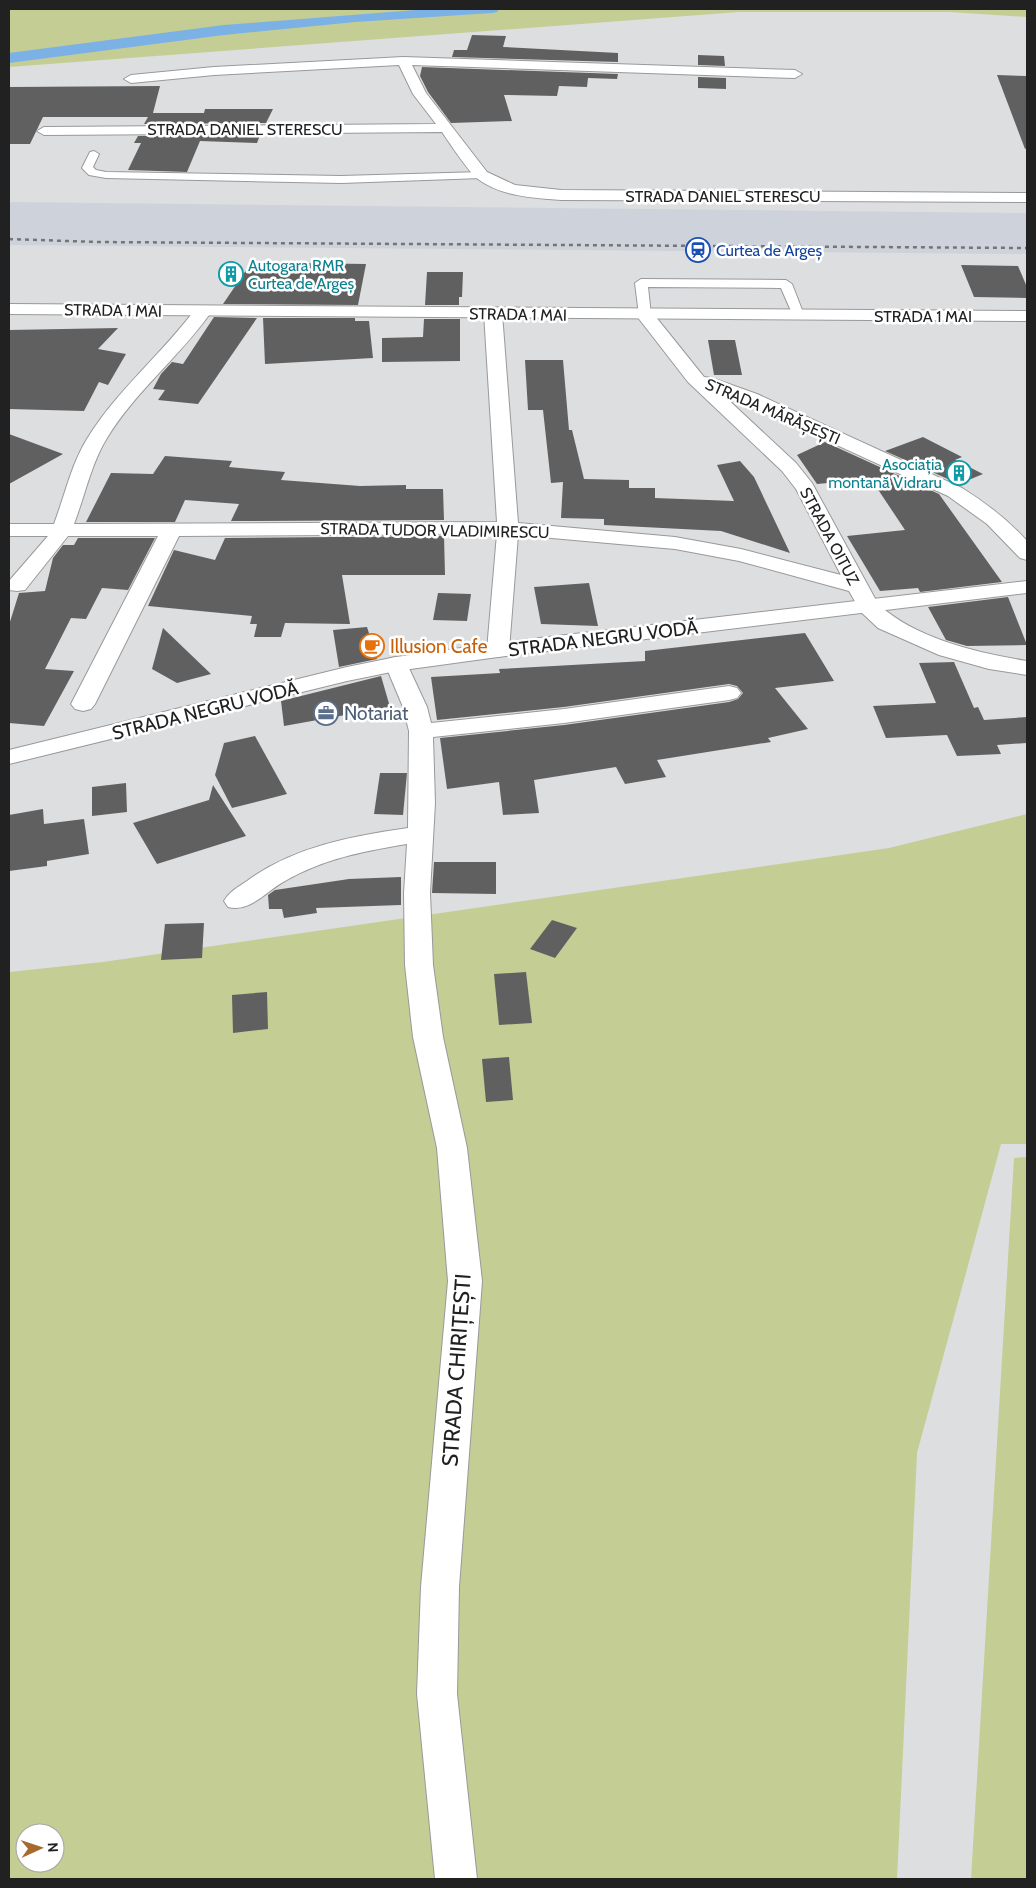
<svg xmlns="http://www.w3.org/2000/svg" width="1036" height="1888" font-family="Cabin,sans-serif">
  <style>
    .built { fill: #ced3db }
    .green { fill: #c4cd93; fill-rule: evenodd }
    .lines { fill: none; stroke-linecap: round; stroke-linejoin: round }
    .canal { fill: #7cb1e6; fill-rule: evenodd }
    .building { fill: #616061 }
    .lane-casing { stroke: #98999a; stroke-width: 2 }
    .street-casing { stroke: #98999a; stroke-width: 2 }
    .secondary-casing { stroke: #98999a; stroke-width: 2 }
    .primary-casing { stroke: #98999a; stroke-width: 2 }
    .lane { fill: #fff; fill-rule: evenodd }
    .street { fill: #fff; fill-rule: evenodd }
    .secondary { fill: #fff; fill-rule: evenodd }
    .primary { fill: #fff; fill-rule: evenodd }
    .rail { stroke: #757577; stroke-width: 2.5; stroke-dasharray: 4 4; stroke-linecap: butt }
    .labels { text-anchor: middle; stroke-width: 5; stroke-linejoin: round; paint-order: stroke }
    .far-street-label { font-size: 16px; fill: #212122; stroke: #fff }
    .far-transit-label { font-size: 16px; fill: #164399; stroke: #fff; text-anchor: start }
    .far-culture-label { font-size: 16px; fill: #0d838f; stroke: #fff; text-anchor: start }
    .street-label { font-size: 19px; fill: #212122; stroke: #fff }
    .food-label { font-size: 19px; fill: #c56008; stroke: #fff; text-anchor: start }
    .service-label { font-size: 19px; fill: #4e5e75; stroke: #fff; text-anchor: start }
    .near-street-label { font-size: 22px; fill: #212122; stroke: #fff }
  </style>
  <rect width="100%" height="100%" fill="#dddee0"/>
  <!-- built -->
  <path class="built" d="M9,202L1027,213V254L9,245Z"/>
  <!-- green -->
  <g class="green">
    <path d="M9,9H1027V17L950,12H739L9,67Z"/>
    <path d="M1027,814V1144H1001L917,1453L897,1879H9V972L103,962L889,848ZM25,1833H55V1863H25Z"/>
    <path d="M1027,1157V1879H971L1014,1158Z"/>
  </g>
  <g class="lines">
    <!-- canal -->
    <path class="canal" d="M428,9H499L497,12L492,13L355,22L224,35L9,63V53L224,25Z"/>
  </g>
  <!-- building -->
  <g class="building">
    <path d="M472,35L506,36L503,47L618,53V62L452,57L454,50H467Z"/>
    <path d="M698,55L724,56L725,66L698,65Z"/>
    <path d="M422,67L618,74L617,79L588,78L587,87L559,86L557,96L504,95L512,121L451,123L428,92L420,76Z"/>
    <path d="M997,75L1027,76V148L1025,149Z"/>
    <path d="M698,77L726,78V89L698,88Z"/>
    <path d="M160,86L153,113H204L205,109H273L266,123L144,124L148,117H43L30,144H9V87Z"/>
    <path d="M260,135L257,143L200,141L187,172L128,170L141,143H134L138,136Z"/>
    <path d="M251,263H294L366,264L358,305L223,304Z"/>
    <path d="M961,265L1018,266L1027,287V298L974,297Z"/>
    <path d="M427,272H463L462,297H459V305H425Z"/>
    <path d="M214,317L257,318L198,404L158,400L165,390L153,389L161,374L172,362L183,364Z"/>
    <path d="M263,318H355V321H369L373,358L265,364Z"/>
    <path d="M424,319H460V361L382,362V338L423,337Z"/>
    <path d="M118,328L98,349L126,354L108,385L99,382L84,411L9,409V330Z"/>
    <path d="M708,340H735L742,375H714Z"/>
    <path d="M525,360H563L569,430H572L584,479L629,480V488H655V498L734,501L717,465L740,461L754,477L790,553L721,531L604,525V519L561,518L563,482L551,483L543,410H528Z"/>
    <path d="M9,434L63,454L9,484Z"/>
    <path d="M923,437L962,457L955,460L983,474L959,484L885,451Z"/>
    <path d="M825,442L939,494L1002,582L920,592L918,588L880,591L847,536L905,530L871,479L817,484L797,455Z"/>
    <path d="M165,456L232,461L229,467L285,472L281,480L360,486L406,485V489H443L444,520L231,521L239,504L185,500L175,522H86L111,473L153,474Z"/>
    <path d="M444,536L445,575H342L350,624L285,623L281,637H254L257,624H250L252,616L148,606L174,550L215,560L225,538Z"/>
    <path d="M78,538H155L128,590L102,588L86,619L71,618L45,669L74,671L44,726L9,723V625L19,593L45,591L53,558L63,545H74Z"/>
    <path d="M589,583L598,626L541,624L534,587Z"/>
    <path d="M438,593L471,594L467,621L433,620Z"/>
    <path d="M1008,597L1027,645L967,646L946,640L928,607Z"/>
    <path d="M367,627L377,659L339,667L333,630Z"/>
    <path d="M163,628L211,674L177,683L152,669Z"/>
    <path d="M805,633L834,681L775,688L808,729L768,738L771,742L657,760L666,777L625,784L616,767L534,780L539,813L503,815L499,782L447,789L440,738L564,725L729,702L738,699L743,693L737,686L729,684L564,707L437,720L431,677L500,673L499,669L645,661V651Z"/>
    <path d="M954,662L974,708L978,707L984,720L1027,717V743L997,745L1001,754L957,756L947,735L886,738L873,706L936,703L919,663Z"/>
    <path d="M381,676L390,707L284,726L281,701Z"/>
    <path d="M255,736L287,794L232,808L215,775L224,743Z"/>
    <path d="M380,773H407L403,815L374,814Z"/>
    <path d="M126,783L127,812L92,816V787Z"/>
    <path d="M213,785L246,836L157,864L133,823L209,800Z"/>
    <path d="M43,809L44,824L84,819L89,854L47,861V866L9,871V815Z"/>
    <path d="M434,862H496V894L432,893Z"/>
    <path d="M401,877V905L316,908L317,913L284,918L282,909H269L268,895L275,890L349,879Z"/>
    <path d="M552,920L577,928L555,958L530,949Z"/>
    <path d="M204,923L202,958L161,960L165,924Z"/>
    <path d="M526,972L532,1023L499,1025L494,974Z"/>
    <path d="M267,992L268,1029L233,1033L232,995Z"/>
    <path d="M509,1057L513,1100L486,1102L482,1059Z"/>
  </g>
  <g class="lines">
    <defs>
      <g id="lane">
        <path d="M94,151L99,154L93,167L96,170L106,172L341,176L482,172L487,175L482,178L341,183L106,178L89,175L82,168L90,152Z"/>
        <path d="M641,279L786,280L792,284L804,315L798,319L794,318L781,288L648,287L651,315L645,319L639,315L635,283Z"/>
      </g>
      <g id="street">
        <path d="M403,57L795,70L802,74L795,78L412,65L426,93L487,172L515,185L561,190L1027,193V202L561,200C534,198 500,196 478,179C467,170 451,145 442,132L44,135L37,131L44,127L436,124L413,94L399,65L214,75L131,83L124,79L131,75L214,67Z"/>
        <path d="M203,306L209,307L212,311L209,315C178,358 135,392 107,438C91,464 85,495 74,524L497,522L484,313L487,309H499L502,313L518,523L675,537L741,549L841,575L796,489L782,471L688,382L636,315L639,311L645,310L651,311L704,377L712,378L757,394L962,488C986,503 1008,520 1027,541V560L1020,558L987,524L948,496L743,402L722,394L796,463L812,483L878,604C916,639 978,653 1027,661V675L989,669L939,655L878,628L861,612L849,591L739,561L675,549L518,535L509,650L506,655L498,657L490,655L487,650L497,534L179,536L95,704L91,709L83,711L75,709L71,704L158,536H68L25,590L17,591L9,590V581L48,536H9V524H54C65,495 71,465 87,439C117,390 163,353 197,307Z"/>
        <path d="M396,657L404,659L407,664L427,707L431,723L564,709L729,686L737,688L741,693L737,698L729,700L564,723L433,737L435,803L430,893L433,965L443,1037L467,1148L482,1281L459,1587L457,1694L477,1879H435L417,1694L421,1587L448,1281L437,1148L413,1037L405,965L404,893L407,844C364,851 323,859 285,881C266,891 250,913 228,907L224,901C229,892 238,887 247,881C293,847 352,836 408,828L409,731L403,707L385,664L388,659Z"/>
      </g>
      <path id="secondary" d="M9,304L1027,311V321L9,314Z"/>
      <path id="primary" d="M1027,581V593L498,657L396,671L347,681L9,764V750L347,667L396,657L498,643Z"/>
    </defs>
    <!-- lane casing -->
    <use href="#lane" class="lane-casing"/>
    <!-- street casing -->
    <use href="#street" class="street-casing"/>
    <!-- secondary casing -->
    <use href="#secondary" class="secondary-casing"/>
    <!-- primary casing -->
    <use href="#primary" class="primary-casing"/>
    <!-- lane -->
    <use href="#lane" class="lane"/>
    <!-- street -->
    <use href="#street" class="street"/>
    <!-- secondary -->
    <use href="#secondary" class="secondary"/>
    <!-- primary -->
    <use href="#primary" class="primary"/>
    <!-- rail -->
    <path class="rail" d="M9,239L97,242L1027,248"/>
  </g>
  <!-- icons -->
  <defs>
    <symbol id="station-ring" viewBox="-11 -11 22 22"><circle r="9.5" fill="#fff" stroke="#1a4fb4" stroke-width="1.5"/><path d="M-3-6H3Q5-6 5-4V2Q5 4 3 4L4.5 6H3L1.5 4h-3L-3 6H-4.5L-3 4Q-5 4-5 2V-4Q-5-6-3-6ZM-3.5-4v3h7v-3ZM-3.5 1v1.5H-2V1ZM2 1v1.5H3.5V1Z" fill="#1a4fb4"/></symbol>
    <symbol id="building-ring" viewBox="-11 -11 22 22"><circle r="9.5" fill="#fff" stroke="#0f9aa8" stroke-width="1.5"/><path d="M-4-6H4V6H1V3H-1V6H-4ZM-2.5-4.3h1.7v1.8h-1.7ZM.8-4.3h1.7v1.8H.8ZM-2.5-1h1.7V.8h-1.7ZM.8-1h1.7V.8H.8Z" fill="#0f9aa8"/></symbol>
    <symbol id="cafe-ring" viewBox="-11 -11 22 22"><circle r="9.5" fill="#fff" stroke="#e8710a" stroke-width="1.5"/><path d="M-5.5-4.5H6V0H3Q3 3.5 0 3.5H-2.5Q-5.5 3.5-5.5 0ZM3-3.2v2h1.7v-2ZM-6 4.5H4V6H-6Z" fill="#e8710a"/></symbol>
    <symbol id="office-ring" viewBox="-11 -11 22 22"><circle r="9.5" fill="#fff" stroke="#5c6f8a" stroke-width="1.5"/><path d="M-6-3h4V-5.5h4V-3h4V5H-6ZM-1-4.5V-3h2v-1.5ZM-6 0V1H6V0Z" fill="#5c6f8a"/></symbol>
  </defs>
  <g fill-rule="evenodd">
    <use href="#station-ring" x="684" y="236" width="28" height="28"/>
    <use href="#building-ring" x="217" y="260" width="28" height="28"/>
    <use href="#building-ring" x="945" y="459" width="28" height="28"/>
    <use href="#cafe-ring" x="358" y="632" width="28" height="28"/>
    <use href="#office-ring" x="312" y="699" width="28" height="28"/>
  </g>
  <g class="labels">
    <!-- far-street labels -->
    <g class="far-street-label">
      <text x="245" y="135">STRADA DANIEL STERESCU</text>
      <text x="723" y="202">STRADA DANIEL STERESCU</text>
      <text transform="translate(113 310) rotate(1)" y="6">STRADA 1 MAI</text>
      <text transform="translate(518 314) rotate(1)" y="6">STRADA 1 MAI</text>
      <text x="923" y="322">STRADA 1 MAI</text>
      <text transform="translate(773 411) rotate(23)" y="6">STRADA MĂRĂȘEȘTI</text>
      <text transform="translate(435 530) rotate(1)" y="6">STRADA TUDOR VLADIMIRESCU</text>
      <text transform="translate(830 536) rotate(62)" y="6">STRADA OITUZ</text>
    </g>
    <!-- far-transit labels -->
    <g class="far-transit-label">
      <text x="716" y="256">Curtea de Argeș</text>
    </g>
    <!-- far-culture labels -->
    <g class="far-culture-label">
      <text x="248" y="271">Autogara RMR<tspan x="248" dy="18">Curtea de Argeș</tspan></text>
      <text x="942" y="470" text-anchor="end">Asociația<tspan x="942" dy="18">montană Vidraru</tspan></text>
    </g>
    <!-- street labels -->
    <g class="street-label">
      <text transform="translate(603 638) rotate(-7)" y="7">STRADA NEGRU VODĂ</text>
      <text transform="translate(205 710) rotate(-14)" y="7">STRADA NEGRU VODĂ</text>
    </g>
    <!-- food labels -->
    <g class="food-label">
      <text x="390" y="653">Illusion Cafe</text>
    </g>
    <!-- service labels -->
    <g class="service-label">
      <text x="344" y="720">Notariat</text>
    </g>
    <!-- near-street labels -->
    <g class="near-street-label">
      <text transform="translate(456 1370) rotate(-86)" y="8">STRADA CHIRIȚEȘTI</text>
    </g>
  </g>
  <!-- border -->
  <rect width="1036" height="1888" fill="none" stroke="#212122" stroke-width="20"/>
  <!-- north arrow -->
  <g transform="translate(40 1848) rotate(87)"><circle r="24" fill="#ffffff" stroke="#a6a6a7"/>
  <path d="M0-4L9 19L0 12L-9 19Z" fill="#a66a2c"/>
  <text y="-8" font-size="14" font-weight="bold" text-anchor="middle" fill="#212122">N</text>
  </g>
</svg>
